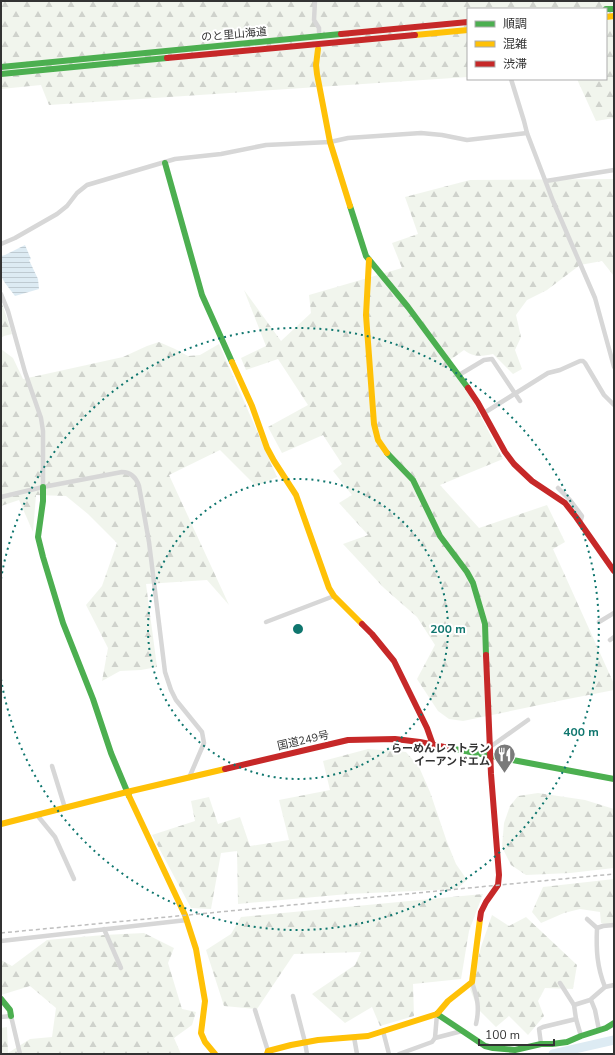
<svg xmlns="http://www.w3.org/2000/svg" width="615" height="1055" font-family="'Nunito Sans','Noto Sans JP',sans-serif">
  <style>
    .forest { fill: url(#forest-firs) }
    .water { fill: url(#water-rules) }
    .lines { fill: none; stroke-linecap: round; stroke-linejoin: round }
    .river { stroke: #ddebf3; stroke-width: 9 }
    .street { stroke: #d7d7d7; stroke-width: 4.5 }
    .fast { stroke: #4caf50; stroke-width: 6 }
    .slow { stroke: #ffc107; stroke-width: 6 }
    .jam { stroke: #c62828; stroke-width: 6 }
    .rail { stroke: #bebebe; stroke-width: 1.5; stroke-dasharray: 4 3; stroke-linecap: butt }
    .ring { fill: none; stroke: #0f766e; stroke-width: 2; stroke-dasharray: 2 4 }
    .labels { text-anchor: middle; stroke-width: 4; stroke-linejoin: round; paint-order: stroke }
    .street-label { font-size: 11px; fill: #333; stroke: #fff }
    .poi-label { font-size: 11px; font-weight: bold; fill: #333; stroke: #fff; text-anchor: end }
    .centre { fill: #0f766e; stroke: #fff; stroke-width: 2 }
    .ring-label { font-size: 12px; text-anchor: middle; font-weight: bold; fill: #0f766e; stroke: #fff; stroke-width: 4; stroke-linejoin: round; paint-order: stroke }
  </style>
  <defs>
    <pattern id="forest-firs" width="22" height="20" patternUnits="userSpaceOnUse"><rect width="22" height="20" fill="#f1f5ed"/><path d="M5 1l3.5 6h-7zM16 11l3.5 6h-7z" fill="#cfd2cc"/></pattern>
    <pattern id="water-rules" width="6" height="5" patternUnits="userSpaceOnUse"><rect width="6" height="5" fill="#ddebf3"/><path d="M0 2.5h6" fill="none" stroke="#becad1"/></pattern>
  </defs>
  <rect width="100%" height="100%" fill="#fff"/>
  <!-- forest -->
  <g class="forest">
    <path d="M1,1H614V118L596,121L577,79H606V9H468V77L49,105L41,85L1,89Z"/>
    <path d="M614,179V276L602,261L580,265L547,290L527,300L516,315L521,337L515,350L522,369L513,374L493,354C482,356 474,358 464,350L446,363L470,396L503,459L440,485L479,528L547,505L565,542L553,549L614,684V690L568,699L463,721L449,719L438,711L417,679L435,645L417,617L384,588L343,544L368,535L339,503L352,495L333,471L342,464L323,435L282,453L268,427L308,405L278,359L246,370L241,358L266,346L244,290L281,341L311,313L309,295L402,268L392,243L418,234L405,197L470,180Z"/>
    <path d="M1,300L12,334L4,336L1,338Z"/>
    <path d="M159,342L175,349L188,356L200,355L219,344L277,477L256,486L220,450L169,475L229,605L207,580L146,584L157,667L141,670L120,671L102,681L108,648L86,605L102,586L117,543L88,514L66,496L36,495L33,532L19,500L1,506V349L13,358L23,379L123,357L147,346Z"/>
    <path d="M368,749L406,752L419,767L430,792L447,842L456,864L467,880L457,889L348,894L238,904L237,851L221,853L211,909L191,908L152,835L195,821L191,801L209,797L218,824L240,817L250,846L289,840L279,800L330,790L323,761Z"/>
    <path d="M538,793L585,800L614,809V868L570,873L526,875L511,865L502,847L504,823L510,806L518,796Z"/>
    <path d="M614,879V927L601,923L600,912L580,909L564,913L541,923L532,912L543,887Z"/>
    <path d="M483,894L469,931L461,979L413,984L414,1016L380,1026L372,1007L345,1023L312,994L355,965L361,952L294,954L257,1009L224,1006L206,950L231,934L241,917Z"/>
    <path d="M492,915L509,926L526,917L577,965L573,989L545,988L538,1001L544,1016L528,1035L509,1016L496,1027L478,1009L470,989L481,947Z"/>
    <path d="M144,933L174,948L168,963L182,1009L196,1012L192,1025L174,1038L181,1054H1V1028L7,1027L8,1053L30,1039L52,1037L56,1008L30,986L1,995V960L12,966L47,940L104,935Z"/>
  </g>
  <!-- water -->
  <path class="water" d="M25,245L31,259L29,260L38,279L39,289L15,296L5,283L1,276V256L5,255Z"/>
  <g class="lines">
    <!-- river -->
    <path class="river" d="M553,1054L614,1040"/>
    <!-- street -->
    <g class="street">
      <path d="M315,1L314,20L319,28V32"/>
      <path d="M511,79L524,121L527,133L553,201L595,298L614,367"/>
      <path d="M546,181L614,170"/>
      <path d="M1,244L15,238L57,214L67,206L77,193L87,185L175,159L221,154L266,145L330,142L348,138L421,133L442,135L467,140L527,133"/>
      <path d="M1,294L8,311L25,372L41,418L43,431V487"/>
      <path d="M459,375L484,360L492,359L520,401"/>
      <path d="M484,413L548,373L560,370L580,361H583L585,363L604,395L614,405"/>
      <path d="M558,488L570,500L582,516L580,523"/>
      <path d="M1,497L43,487L122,472C131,472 136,477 139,486L149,542L165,672L171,690L176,700L202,732L204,743L189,778"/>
      <path d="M266,622L334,596"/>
      <path d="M599,622L614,613"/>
      <path d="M610,640L614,637"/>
      <path d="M490,747L528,720"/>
      <path d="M52,766L65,808"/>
      <path d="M37,815L55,837L74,879"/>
      <path d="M587,919L597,928C596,950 597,967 605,987"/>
      <path d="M597,928L603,926L614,925"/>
      <path d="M104,929L121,968"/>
      <path d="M1,941L187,920"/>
      <path d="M472,982C477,998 480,1007 476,1024"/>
      <path d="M560,983L574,1005L576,1019L581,1036"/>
      <path d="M293,996L305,1042L307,1054"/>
      <path d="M591,1000L595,1010L599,1030"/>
      <path d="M574,1005L590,1000L605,987L614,985"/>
      <path d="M255,1010L268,1051"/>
      <path d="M1,1017L11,1016L20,1054"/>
      <path d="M383,1031L389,1054"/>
      <path d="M354,1037L357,1054"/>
      <path d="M435,1038L437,1014"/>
      <path d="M541,1044L539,1029L543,1027L576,1019"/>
      <path d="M399,1054L432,1042L435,1038L462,1031"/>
    </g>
    <!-- fast -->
    <g class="fast">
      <path d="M606,9H614"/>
      <path d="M1,67L341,34"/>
      <path d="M1,74L167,58"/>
      <path d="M165,163L202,295L232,362"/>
      <path d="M350,206L366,256L408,307L468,388"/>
      <path d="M387,453L413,480L440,536L467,572L473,583L485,624L486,655"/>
      <path d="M43,487V501L38,537L43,557L63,623L93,699L111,753L129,796"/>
      <path d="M449,748L614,779"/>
      <path d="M1,999L10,1010L11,1016"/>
      <path d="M437,1014L485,1046L493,1048L515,1050L541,1044H552L567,1042L581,1036L606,1028L614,1023"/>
    </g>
    <!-- slow -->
    <g class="slow">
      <path d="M606,17L614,16"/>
      <path d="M415,35L468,30"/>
      <path d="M318,49L316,65L317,74L330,142L350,206"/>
      <path d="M369,260L366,315L374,424L378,440L387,453"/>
      <path d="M232,362L252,406L267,448L274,461L296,495L329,588L334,596L362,624"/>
      <path d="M129,796L185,915L196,949L205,1001L201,1033L205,1042L215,1054"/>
      <path d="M1,824L127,792L225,769"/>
      <path d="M267,1054L268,1051L291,1045L318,1040L368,1036L437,1014L448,1001L472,982L480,919"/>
    </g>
    <!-- jam -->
    <g class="jam">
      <path d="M341,34L468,22"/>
      <path d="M167,58L415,35"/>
      <path d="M468,388L478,403L505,452L514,464L532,481L565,503L576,517L614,571"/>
      <path d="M362,624L372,634L394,661L427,728L433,745"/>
      <path d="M225,769L348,740L395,739L420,742L449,748"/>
      <path d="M480,919L481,912L486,902L498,885L499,875L491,774L486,655"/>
    </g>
    <!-- rail -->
    <path class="rail" d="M1,933L614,874"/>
  </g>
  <!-- distance rings -->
  <g class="ring">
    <circle cx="298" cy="629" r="150"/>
    <path d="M1 579A301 301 0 1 1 1 679"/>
  </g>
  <!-- icons -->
  <defs>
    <symbol id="restaurant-pin" viewBox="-11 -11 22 30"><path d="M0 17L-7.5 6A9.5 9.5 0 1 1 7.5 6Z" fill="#7a7a7a" stroke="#fff"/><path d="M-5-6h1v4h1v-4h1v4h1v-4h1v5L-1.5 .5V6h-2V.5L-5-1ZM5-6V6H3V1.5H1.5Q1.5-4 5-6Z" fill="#fff"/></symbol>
  </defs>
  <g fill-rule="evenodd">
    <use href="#restaurant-pin" x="492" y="742" width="25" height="34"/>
  </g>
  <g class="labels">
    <!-- street labels -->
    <g class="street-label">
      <text transform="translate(234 34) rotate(-5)" y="4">のと里山海道</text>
      <text transform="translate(303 740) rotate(-13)" y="4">国道249号</text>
    </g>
    <!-- poi labels -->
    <g class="poi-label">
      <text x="490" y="752">らーめんレストラン<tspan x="490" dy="13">イーアンドエム</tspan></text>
    </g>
  </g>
  <circle cx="298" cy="629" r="6" class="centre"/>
  <g class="ring-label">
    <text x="448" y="633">200 m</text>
    <text x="581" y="736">400 m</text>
  </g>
  <!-- border -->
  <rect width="615" height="1055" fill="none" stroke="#333333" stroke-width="4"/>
  <!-- legend -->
  <rect x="467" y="8" width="140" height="72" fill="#ffffff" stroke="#adadad"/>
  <rect x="475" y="21" width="20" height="6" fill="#4caf50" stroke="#adadad"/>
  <text x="503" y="28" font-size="12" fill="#333333">順調</text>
  <rect x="475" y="41" width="20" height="6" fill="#ffc107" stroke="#adadad"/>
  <text x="503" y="48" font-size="12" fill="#333333">混雑</text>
  <rect x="475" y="61" width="20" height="6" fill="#c62828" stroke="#adadad"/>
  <text x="503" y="68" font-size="12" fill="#333333">渋滞</text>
  <!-- scale -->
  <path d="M479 1039v6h75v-6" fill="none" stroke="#333333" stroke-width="2"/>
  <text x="485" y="1039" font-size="12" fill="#333333" stroke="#ffffff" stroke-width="3" paint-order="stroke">100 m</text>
</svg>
